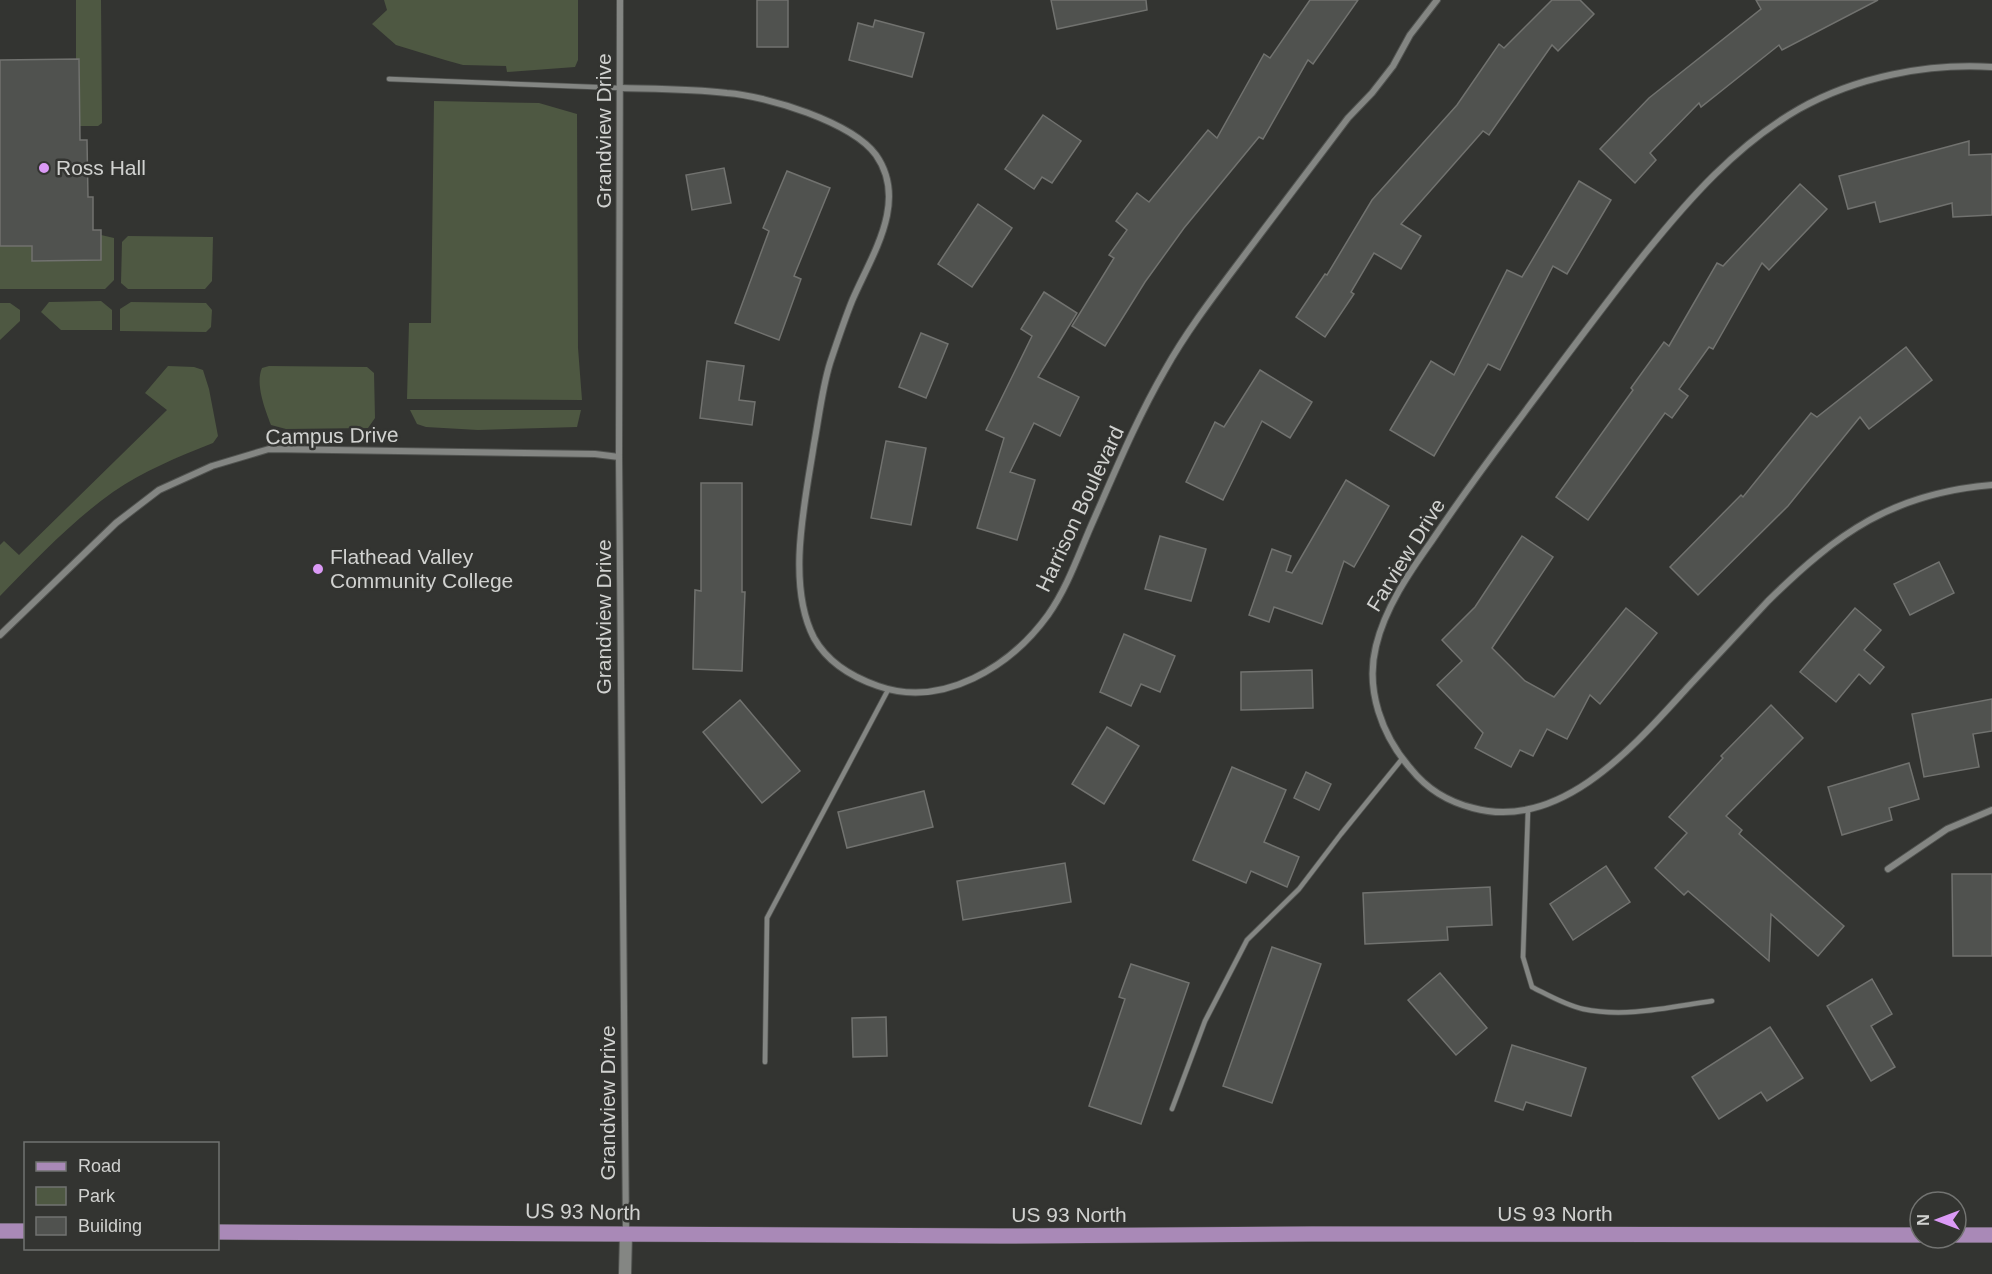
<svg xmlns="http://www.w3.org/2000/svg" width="1992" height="1274" font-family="Arial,sans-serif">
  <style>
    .green { fill: #4e5842 }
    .building { fill: #50524f; stroke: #71726f; stroke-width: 1.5 }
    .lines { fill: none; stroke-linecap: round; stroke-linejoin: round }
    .lane-casing { stroke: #515350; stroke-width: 6 }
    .street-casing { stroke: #515350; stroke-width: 8 }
    .secondary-casing { stroke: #515350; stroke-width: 14 }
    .primary-casing { stroke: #515350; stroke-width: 16 }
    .lane { stroke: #848683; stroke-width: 4.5 }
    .street { stroke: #848683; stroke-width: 6 }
    .secondary { stroke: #848683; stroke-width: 12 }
    .primary { stroke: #a989b7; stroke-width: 15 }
    .poi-dot { fill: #db9af6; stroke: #333431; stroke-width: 2 }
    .labels { text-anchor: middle; stroke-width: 5; stroke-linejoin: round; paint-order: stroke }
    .street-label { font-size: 21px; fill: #d1d2d0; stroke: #333431 }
    .poi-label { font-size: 21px; fill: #d1d2d0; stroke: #333431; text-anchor: start }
  </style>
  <rect width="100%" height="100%" fill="#333431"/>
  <!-- green -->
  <g class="green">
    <path d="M76,0H101L102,123L98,126H80L79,60L76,59Z"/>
    <path d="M384,0H578V60L575,67L507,72L506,66L463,65L445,60L396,45L372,24L387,10Z"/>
    <path d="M434,101L539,103L577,114L578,348L582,400L407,399L409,323H431Z"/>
    <path d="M101,235L114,238V280L105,289H0V246H32V261L101,260Z"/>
    <path d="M128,236L213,237L212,281L205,289H128L121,283L122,242Z"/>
    <path d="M101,301L112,310V330H61L41,312L49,302Z"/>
    <path d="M131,302L206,303L212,310L211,327L206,332L120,331V309Z"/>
    <path d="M0,303H10L20,310V321L0,340Z"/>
    <path d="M168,366L194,367L203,370L209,389L218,436L213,443C178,457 143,471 113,492C71,522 35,560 0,596V545L4,541L19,555L167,410L145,393Z"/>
    <path d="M269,366L367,367L374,373L375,418L368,428L286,429L271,425C265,409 255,384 262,368Z"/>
    <path d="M410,410H581L577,427L478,430L426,427L417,424Z"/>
  </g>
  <!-- building -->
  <g class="building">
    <rect x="757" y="0" width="31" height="47"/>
    <path d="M1051,0H1146L1147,10L1057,29Z"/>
    <path d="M1310,0H1358L1313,64L1308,60L1263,139L1259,137L1184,228L1145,282L1105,346L1072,326L1114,258L1109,255L1127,230L1116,221L1137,193L1149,202L1208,130L1217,138L1264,54L1270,58Z"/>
    <path d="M1552,0H1580L1594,14L1558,51L1552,45L1489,135L1483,131L1401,224L1421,236L1401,269L1374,253L1351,292L1354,294L1325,337L1296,317L1325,274L1327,275L1372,200L1457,105L1499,44L1504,48Z"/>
    <path d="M1756,0H1878L1782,50L1779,45L1701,107L1699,103L1650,153L1656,160L1635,183L1600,149L1649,98L1761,9Z"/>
    <path d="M875,20L924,33L912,77L849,60L858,23L873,27Z"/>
    <path d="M79,59L80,140H87L88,197H93V230H101V260L32,261V246H0V60Z"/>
    <path d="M1043,115L1081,141L1052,183L1042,177L1034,189L1005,169Z"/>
    <path d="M1969,141V155L1992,154V215L1953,217L1952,203L1880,222L1875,202L1848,209L1839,176Z"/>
    <path d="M724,168L731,203L692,210L686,175Z"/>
    <path d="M787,171L830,188L794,276L801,279L779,340L735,323L769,231L763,228Z"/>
    <path d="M1579,181L1611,200L1567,274L1553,266L1500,370L1488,364L1434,456L1390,430L1431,361L1454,375L1507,270L1522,277Z"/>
    <path d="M1800,184L1827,209L1769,270L1762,263L1713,349L1709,347L1679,389L1688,396L1672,418L1665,413L1588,520L1556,497L1633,390L1631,388L1664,342L1669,346L1717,263L1723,266Z"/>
    <path d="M978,204L1012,228L972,287L938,264Z"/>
    <path d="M1044,292L1077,313L1038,377L1079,397L1060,436L1034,423L1010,472L1035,480L1017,540L977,528L1004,438L986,430L1032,336L1021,329Z"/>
    <path d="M921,333L948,344L926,398L899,387Z"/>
    <path d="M1906,347L1932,380L1869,429L1860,417L1788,506L1698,595L1670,567L1741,495L1743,497L1811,413L1817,417Z"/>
    <path d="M707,361L744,366L739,400L755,402L752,425L700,418Z"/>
    <path d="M1260,370L1312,402L1290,438L1262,421L1223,500L1186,482L1215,422L1224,427Z"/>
    <path d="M886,441L926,448L911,525L871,518Z"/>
    <path d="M1346,480L1389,506L1354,567L1344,561L1322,624L1274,607L1269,622L1249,615L1272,549L1291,556L1286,571L1292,573Z"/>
    <path d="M701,483H742V592H745L742,671L693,669L695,590L701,591Z"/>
    <path d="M1160,536L1206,549L1191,601L1145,589Z"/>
    <path d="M1522,536L1553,557L1492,648L1525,681L1554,697L1626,608L1657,633L1600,704L1590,695L1567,739L1547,729L1533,756L1520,750L1511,767L1475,748L1483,733L1437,685L1462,661L1442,640L1475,607Z"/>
    <path d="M1939,562L1954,593L1910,615L1894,584Z"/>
    <path d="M1855,608L1881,630L1864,650L1884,667L1870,684L1859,674L1836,702L1800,672Z"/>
    <path d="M1124,634L1175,656L1160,692L1141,684L1131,706L1100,692Z"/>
    <path d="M1312,670L1313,708L1241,710V672Z"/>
    <path d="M1992,699V731L1973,734L1979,767L1924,777L1912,714Z"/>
    <path d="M740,700L800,771L762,803L703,732Z"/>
    <path d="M1771,705L1803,738L1726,816L1742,830L1739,834L1844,926L1818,956L1771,914L1769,961L1688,891L1684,895L1655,868L1687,833L1669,817L1723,758L1721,756Z"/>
    <path d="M1107,727L1139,746L1104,804L1072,784Z"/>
    <path d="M1909,763L1919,799L1889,808L1892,820L1842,835L1828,787Z"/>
    <path d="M1232,767L1286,790L1264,842L1299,857L1287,887L1251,871L1246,883L1193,860Z"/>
    <path d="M1306,772L1331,784L1319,810L1294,798Z"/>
    <path d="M924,791L933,827L847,848L838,812Z"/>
    <path d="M1065,863L1071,902L963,920L957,881Z"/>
    <path d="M1606,866L1630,902L1573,940L1550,904Z"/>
    <path d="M1952,874H1992V956H1953Z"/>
    <path d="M1490,887L1492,925L1447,927L1448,940L1365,944L1363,893Z"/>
    <path d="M1272,947L1321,964L1272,1103L1223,1086Z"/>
    <path d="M1131,964L1189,983L1141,1124L1089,1106L1125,999L1119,997Z"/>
    <path d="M1440,973L1487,1028L1456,1055L1408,1000Z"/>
    <path d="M1872,979L1892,1014L1871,1026L1895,1067L1871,1081L1827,1006Z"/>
    <path d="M886,1017L887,1056L853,1057L852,1018Z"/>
    <path d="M1770,1027L1803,1078L1767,1101L1761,1092L1719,1119L1692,1077Z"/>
    <path d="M1512,1045L1586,1068L1571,1116L1526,1102L1523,1110L1495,1101Z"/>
  </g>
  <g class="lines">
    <defs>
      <g id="lane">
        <path d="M389,79L620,88"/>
        <path d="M1528,810L1523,957L1532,987C1548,995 1565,1005 1583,1009C1626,1018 1670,1007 1712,1001"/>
        <path d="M765,1062L767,918L888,690"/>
        <path d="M1172,1109L1205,1021L1247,940L1299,889L1341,834L1402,759"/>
      </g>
      <g id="street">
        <path d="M620,0L619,457L626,1232"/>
        <path d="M1992,67C1927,63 1856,77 1799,109C1736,145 1688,200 1643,256C1597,314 1553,374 1509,433C1482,469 1456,505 1431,542C1409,573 1385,608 1376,646C1365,690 1382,736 1411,769C1427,789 1449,802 1473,808C1561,832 1635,745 1687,688C1714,659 1741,630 1768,601C1837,533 1893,493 1992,485"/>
        <path d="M620,88C656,89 692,89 727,93C767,96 852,122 876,155C909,202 871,256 852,301C844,321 837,342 830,363C822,389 819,417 814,444C805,502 786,584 814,638C828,663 852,677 878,686C943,709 1011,666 1048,615C1067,588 1078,556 1091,526C1114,474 1136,420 1165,370C1189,327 1220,288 1249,249C1282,205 1315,161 1348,118L1372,93L1393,66L1410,35L1437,0"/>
        <path d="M0,635L116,523L159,490L212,466L269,449L595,454L619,457"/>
        <path d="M1888,869L1947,829L1992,810"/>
      </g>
      <path id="secondary" d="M625,1274L626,1234"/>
      <g id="primary">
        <path d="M0,1231H26"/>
        <path d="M218,1232L1000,1236L1312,1234L1920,1235"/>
        <path d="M1956,1235H1992"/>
      </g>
    </defs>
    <!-- lane casing -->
    <use href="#lane" class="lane-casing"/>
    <!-- street casing -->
    <use href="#street" class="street-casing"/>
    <!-- secondary casing -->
    <use href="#secondary" class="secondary-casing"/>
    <!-- primary casing -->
    <use href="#primary" class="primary-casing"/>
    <!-- lane -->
    <use href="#lane" class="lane"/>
    <!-- street -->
    <use href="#street" class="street"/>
    <!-- secondary -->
    <use href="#secondary" class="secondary"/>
    <!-- primary -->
    <use href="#primary" class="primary"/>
  </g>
  <!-- markers -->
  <g class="poi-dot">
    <circle cx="44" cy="168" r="6"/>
    <circle cx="318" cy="569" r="6"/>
  </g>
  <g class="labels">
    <!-- street labels -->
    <g class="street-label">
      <text transform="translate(604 131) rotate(-90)" y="7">Grandview Drive</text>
      <text transform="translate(332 436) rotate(-1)" y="7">Campus Drive</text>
      <text transform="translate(1080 509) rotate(-65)" y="7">Harrison Boulevard</text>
      <text transform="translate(1406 555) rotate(-58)" y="7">Farview Drive</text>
      <text transform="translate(604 617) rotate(-90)" y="7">Grandview Drive</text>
      <text transform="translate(608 1103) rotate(-90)" y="7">Grandview Drive</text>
      <text transform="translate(583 1212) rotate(1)" y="7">US 93 North</text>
      <text x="1555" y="1221">US 93 North</text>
      <text x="1069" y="1222">US 93 North</text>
    </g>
    <!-- poi labels -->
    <g class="poi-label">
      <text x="56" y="175">Ross Hall</text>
      <text x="330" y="564">Flathead Valley<tspan x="330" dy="24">Community College</tspan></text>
    </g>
  </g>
  <!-- legend -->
  <rect x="24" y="1142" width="195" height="108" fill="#333431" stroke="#727371" stroke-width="1.5"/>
  <rect x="36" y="1162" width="30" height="9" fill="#a989b7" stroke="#727371" stroke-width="1.5"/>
  <text x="78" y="1172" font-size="18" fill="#d1d2d0">Road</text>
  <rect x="36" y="1187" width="30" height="18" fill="#4e5842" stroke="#727371" stroke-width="1.5"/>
  <text x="78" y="1202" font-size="18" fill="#d1d2d0">Park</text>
  <rect x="36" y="1217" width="30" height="18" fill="#50524f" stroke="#727371" stroke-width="1.5"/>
  <text x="78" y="1232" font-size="18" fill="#d1d2d0">Building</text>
  <!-- north arrow -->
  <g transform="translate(1938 1220) rotate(270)"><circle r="28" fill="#333431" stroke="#727371" stroke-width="1.5"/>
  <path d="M0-4.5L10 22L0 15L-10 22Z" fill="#db9af6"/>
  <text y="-9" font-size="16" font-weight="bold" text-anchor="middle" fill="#d1d2d0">N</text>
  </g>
</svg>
